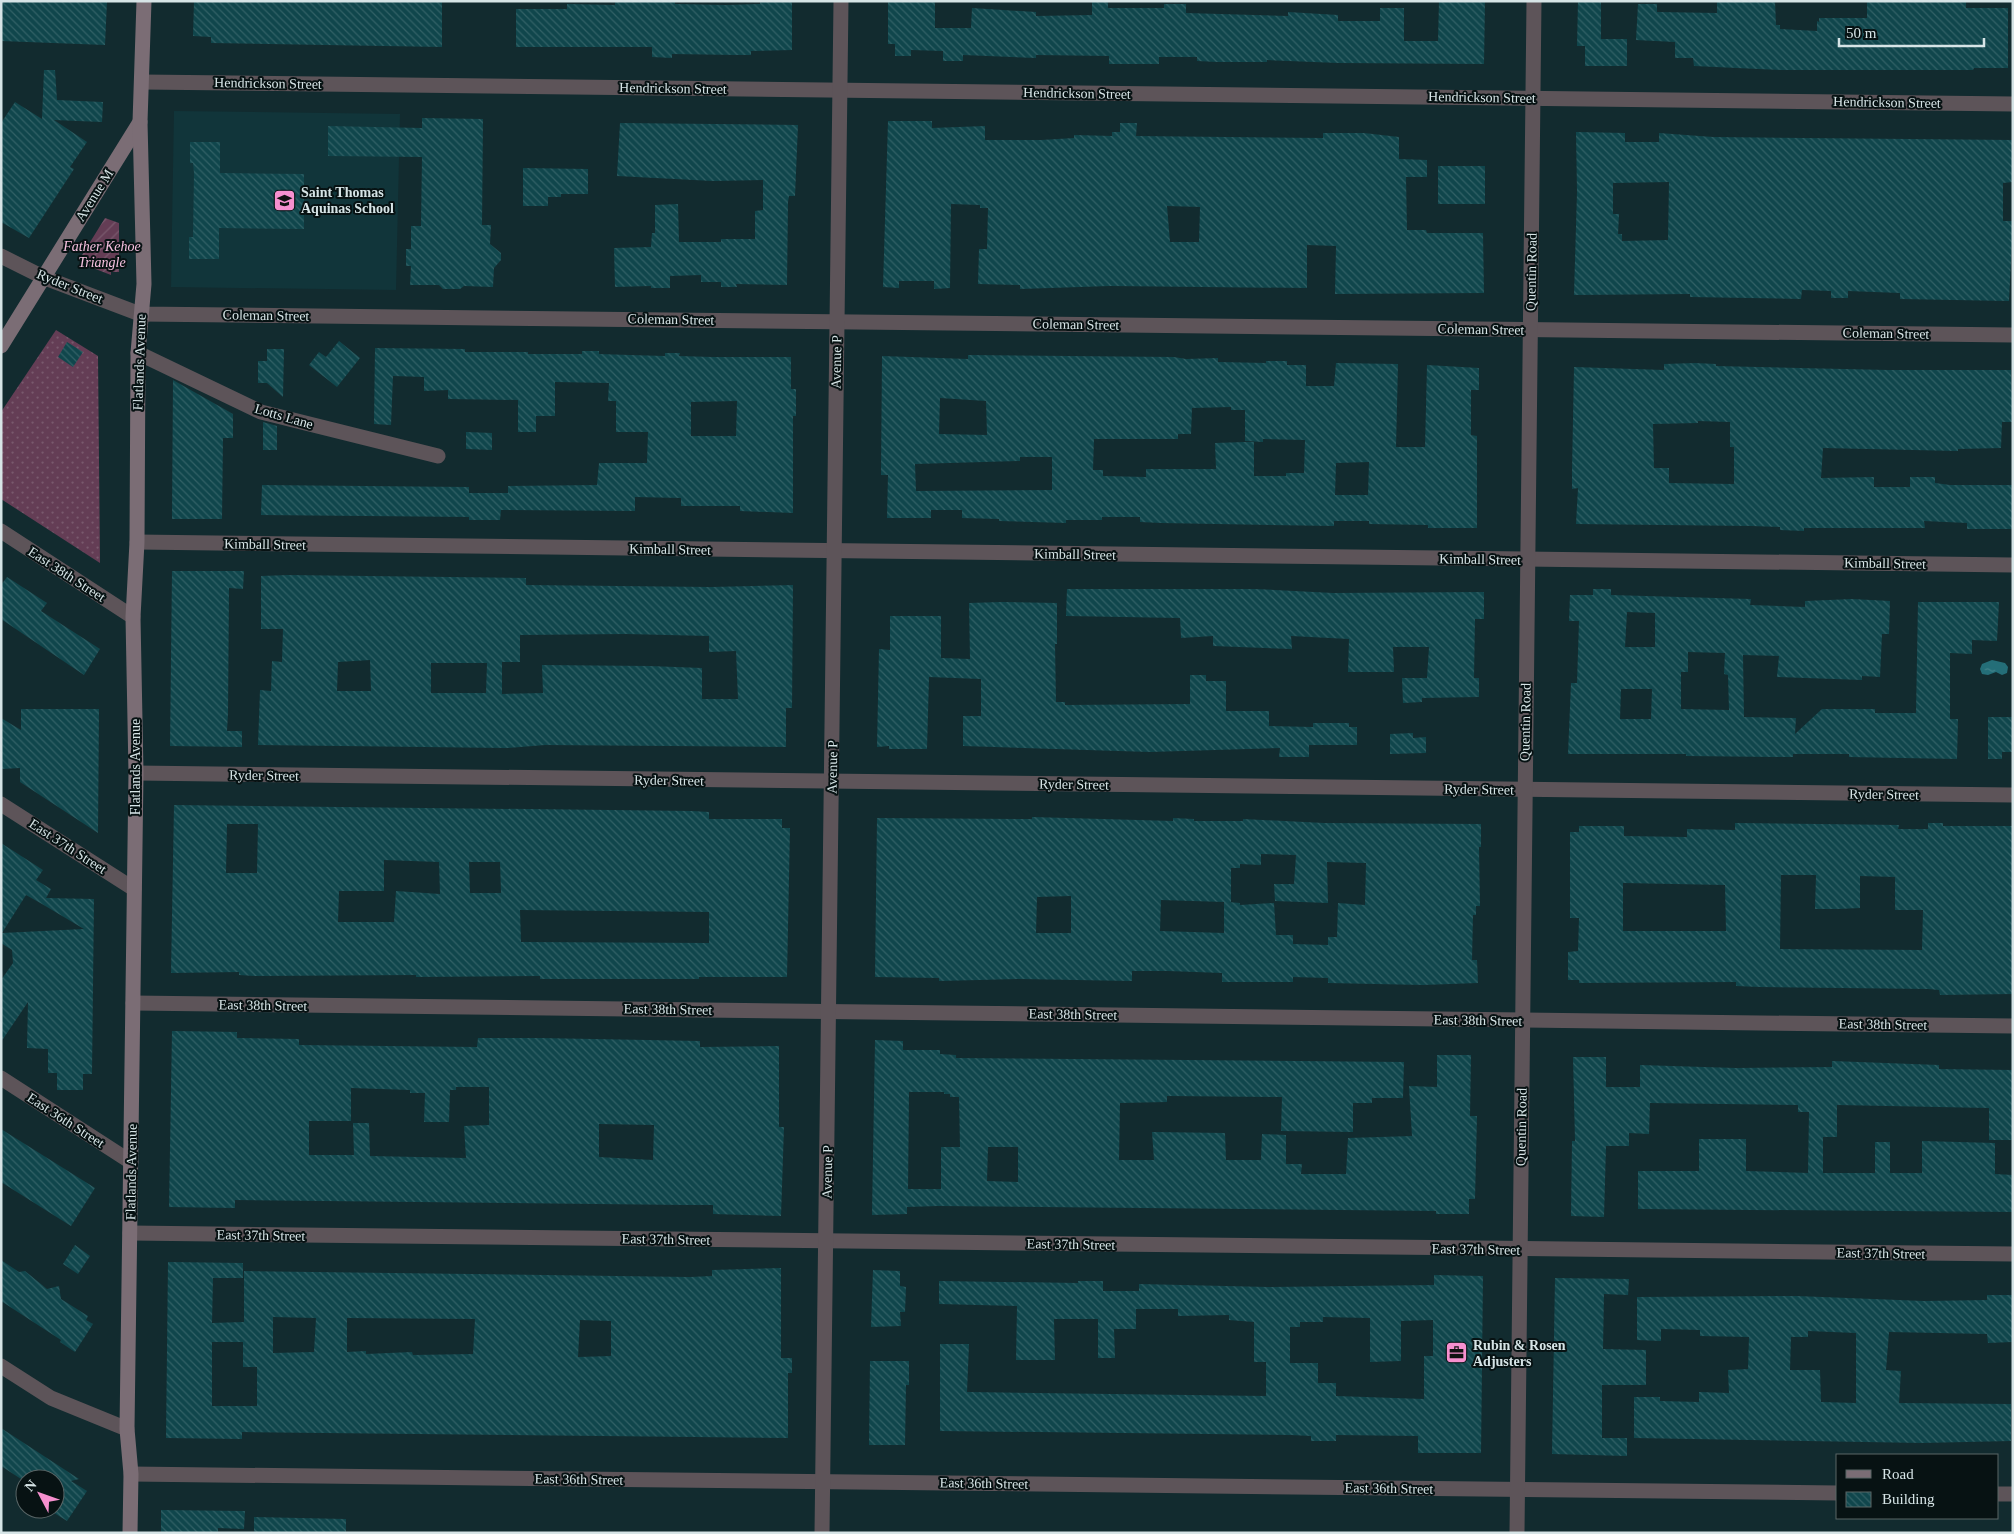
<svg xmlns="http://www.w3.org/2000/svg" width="2014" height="1534" font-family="'Times New Roman',serif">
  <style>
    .built { fill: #11353a }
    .grass { fill: url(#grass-dots) }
    .garden { fill: url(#garden-furrows) }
    .water { fill: url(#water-ripples) }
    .building { fill: url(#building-back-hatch); fill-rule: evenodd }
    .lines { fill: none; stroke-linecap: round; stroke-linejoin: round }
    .minor { stroke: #5d5459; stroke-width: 15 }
    .secondary { stroke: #7b6d75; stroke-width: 15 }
    .labels { text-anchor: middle; stroke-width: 4; stroke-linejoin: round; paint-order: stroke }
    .street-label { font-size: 14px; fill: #d6e4e6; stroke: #071213 }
    .poi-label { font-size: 14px; font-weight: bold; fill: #d6e4e6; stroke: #071213; text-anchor: start }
    .park-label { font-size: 14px; font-style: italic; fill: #f5c0df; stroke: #071213 }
  </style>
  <defs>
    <pattern id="grass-dots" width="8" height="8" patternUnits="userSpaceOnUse" patternTransform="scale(1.25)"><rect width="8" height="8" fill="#643d55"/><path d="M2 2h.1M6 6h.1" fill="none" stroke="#79596d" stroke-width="1.8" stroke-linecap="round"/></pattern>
    <pattern id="garden-furrows" width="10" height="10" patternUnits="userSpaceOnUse" patternTransform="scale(1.25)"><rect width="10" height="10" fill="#643d55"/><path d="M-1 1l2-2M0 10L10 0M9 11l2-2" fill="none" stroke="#79596d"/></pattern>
    <pattern id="water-ripples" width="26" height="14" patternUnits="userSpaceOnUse" patternTransform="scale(1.25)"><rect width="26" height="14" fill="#246e78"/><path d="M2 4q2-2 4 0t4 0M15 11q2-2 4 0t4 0" fill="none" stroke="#43838b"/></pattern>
    <pattern id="building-back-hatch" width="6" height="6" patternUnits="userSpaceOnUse" patternTransform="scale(1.25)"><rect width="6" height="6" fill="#10464c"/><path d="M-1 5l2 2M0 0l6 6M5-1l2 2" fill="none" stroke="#326166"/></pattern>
  </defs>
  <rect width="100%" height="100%" fill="#122b2f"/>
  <!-- built -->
  <path class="built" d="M174,111L400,114L396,290L171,287Z"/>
  <!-- grass -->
  <path class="grass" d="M56,330L98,356L100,563L1,499V412Z"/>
  <!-- garden -->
  <path class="garden" d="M105,218L119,223V272H111V275L85,265L79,260Z"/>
  <!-- water -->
  <path class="water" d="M1992,660L2005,663L2008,667L2007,673L2002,675L1996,672L1988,675L1982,674L1980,669L1982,664Z"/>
  <!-- building -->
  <g class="building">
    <path d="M1,1H107L105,45L1,41Z"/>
    <path d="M194,1H442V47L211,43V37L193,36Z"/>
    <path d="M615,1H675V4L726,5L760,4V1H792V50L751,51V55H735L672,54V58L652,57V47H516V9H567V4L615,5Z"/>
    <path d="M888,1H935V28H971L972,8L1036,12V16L1092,15V1H1108V8H1164V4H1186V13L1288,16V12L1338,15V21H1380V8H1404V41H1438L1439,1H1485L1484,64L1338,63L1267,60V62H1217L1197,61V57H1159V64H1109V56L1036,55V58L963,55V61H943V51L911,50V56H895V44H888Z"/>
    <path d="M1578,1H1601V39H1627V66H1585V46H1577Z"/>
    <path d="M1717,1H1775L1776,25H1780V29L1817,31V21L1819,22V18H1867V1H1966V8H2008V68H1974L1973,70H1782L1694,66L1693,58H1675V42L1636,40L1638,4H1657V12L1717,13Z"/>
    <path d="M44,70H55L57,100L103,102L102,122L54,120L87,142L70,167L74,169L29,238L1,222V123L15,102L42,119Z"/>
    <path d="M422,118L483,119L482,225H491L490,244L501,253V260L494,268L493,287L464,286L460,289H443L439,285H410L411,266H406V249H411V226H421L422,157L328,156V126L422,128Z"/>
    <path d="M888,121H932V128L985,126V140H1041L1074,138V135L1112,136V132H1120V123H1137L1136,136L1323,138V133H1364L1399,137V159L1427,160V177H1406L1407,230H1426L1427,233H1483L1484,293L1335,294L1336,246L1307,245V288L1110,286L1020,289V285L978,284L979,249H987L988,208H980V205L951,204L950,288L934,289V281H899V288L883,287ZM1167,206L1200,207L1199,242H1170Z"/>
    <path d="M620,123L798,125L795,196H789L788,202L787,285L736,284L737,287H721V282H701V275L670,276V288H651V286L615,287L614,248L651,247L652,233H655V205L678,204L679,242H721V239H755V211L763,210V180L713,181L617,176Z"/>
    <path d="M1576,132L1625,133V142H1659V133L1713,137L2013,140V182L2003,183V221H2013L2009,301L1900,299V293L1848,291V298H1831V291L1802,290L1801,299L1690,297V294L1574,295L1577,192ZM1669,182L1668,240L1622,241V234H1618L1619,214H1613V183Z"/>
    <path d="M190,142H220V173L304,174V229L219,228V259H189V237H193L194,173L193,163H190Z"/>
    <rect x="1438" y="166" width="47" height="38"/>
    <path d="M523,168L588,169V194H561V197H548V206H523Z"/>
    <path d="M339,341L360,358L337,387L309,365L319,352L326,357Z"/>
    <path d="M67,342L83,352L73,367L58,357Z"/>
    <path d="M375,348L465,349V352H528V354H582V351H599V354L630,355L665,356V353H680L679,356L712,357H791V389H796V416H793V513L740,511V506H681V498L635,497V511L501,510L500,520H469V517L261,515L262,485L469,487V493H508V486L597,485L599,463H647L648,432H616V401H608L609,383L555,382V416H536V432H518V400L448,399V390L424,391V377L393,376L391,425L374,424ZM737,401L736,436H691V402Z"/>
    <path d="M267,349H284L283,397L267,383H258V361H267Z"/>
    <path d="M968,355L1174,357L1186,359L1218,358V362L1266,363V361H1287V365H1306V386H1334L1336,363L1398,364L1396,447H1425L1427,365L1479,368V390H1471V435L1477,436V528H1428V525L1369,524V521H1334V526L1161,523L1140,522V517H1102V520H1066V523L999,521V519L962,518V510H931V518H887L888,475H881L882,356L968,359ZM940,398L986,401L987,435L939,434ZM1231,407V410H1245V441L1263,442V439L1305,440L1304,473H1286V476H1254V442H1245L1215,443L1216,469H1146V477L1103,476V470H1093L1094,439H1178V434H1191L1192,408ZM1020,457H1052V490L916,491L915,464L1020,461ZM1369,462L1368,495H1335L1336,463Z"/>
    <path d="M1695,363L1716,364V366L1888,370H2011L2013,422H2002L2001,448L1958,449V451L1823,448L1821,478L1874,477V487H1910V477H1935V483L1950,485H2013V529H1967V523L1924,521L1925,528H1804V531L1780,530V527L1751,526L1576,524L1578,488L1572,489V472L1574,367L1664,370V364ZM1698,421L1730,422V447H1734V484L1669,483V468H1654L1653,424L1698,423Z"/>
    <path d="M173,380L233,414V438H223L222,519H172Z"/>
    <path d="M263,422L277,426V450H263Z"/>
    <path d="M466,432L492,433V450L466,449Z"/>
    <path d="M172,571H244L243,589L229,588L228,713L227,731H242V747L170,746Z"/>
    <path d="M288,575L526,578V585L711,587L793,585L792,708H786V747L545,745L507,748L258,745L260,690L271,691L272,661L282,662L283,629H261V576ZM626,634L709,636V652L736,651L738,699H702V668L650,666L542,665L543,693L502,694V662H520V635ZM370,660L371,691H337L338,662ZM431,663H487L486,693H431Z"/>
    <path d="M7,577L47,603L41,611L100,649L84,675L1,619V585Z"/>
    <path d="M1067,589H1255L1333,593L1484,592V619H1475L1474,678H1479V697L1422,698V702L1403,703L1402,678H1427L1429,647H1393L1394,672H1348L1349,639L1291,636L1292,649L1213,646V636L1181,638L1180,618L1066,616Z"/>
    <path d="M1593,589H1611V595L1751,599L1750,605L1805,607V601L1852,599L1890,601L1889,634H1882L1880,677L1862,676V680L1777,677L1779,656L1743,655L1744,717L1796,718L1795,734L1822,709H1875V713H1916L1918,602H1999L1997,641L1972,640V654L1950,653V719H1958L1957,759L1849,757V754H1793V757H1774L1686,756V754H1568L1571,683H1577L1579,621H1569L1570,595H1593ZM1627,612L1655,613V647H1625ZM1688,652L1725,653L1724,674L1728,675L1729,710L1681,709V672H1688ZM1621,689H1652L1651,719H1620Z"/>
    <path d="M1002,602L1057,603V644H1055L1056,702H1065V705L1190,704V675H1206V681H1226V711H1269V726L1313,727V723H1349V727H1357V745H1309V757H1279L1280,748L1150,752L963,746V716H981V679L929,677L927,749H889V746L877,747L879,649L890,650V616H941V658L970,659L969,603Z"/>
    <path d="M21,709H99L98,833L20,782V768L1,769V718L21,730Z"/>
    <path d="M1988,717H2013V752H2002V759H1988Z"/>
    <path d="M1413,733V738L1426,737V753L1390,754V734Z"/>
    <path d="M174,805L692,811L709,812V819H782V828H790L787,977H699V979H540V976L416,977V975L254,976L239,975V972L171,973ZM227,824H258L257,873H226ZM384,860L439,862L440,894L396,891L394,922H338L339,891H384ZM469,862H500L501,893H470ZM520,910L709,912V943L521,942Z"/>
    <path d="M1032,817L1173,821V818L1194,819V821H1243V819L1324,823L1481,824V847H1479L1480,906H1476V915H1473L1472,960H1477L1478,983L1423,985L1328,983V978L1293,977V982H1222V973L1168,971H1132V981L1020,979L939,981V978L875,977L877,818L1032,819ZM1261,854L1296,855L1294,884H1274L1275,901L1328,903L1327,862L1366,863L1365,905L1338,903L1337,937H1328V945L1293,944V935H1276L1274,903L1240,905V903L1228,902H1231V868H1240V864L1261,865ZM1071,896V933H1036L1037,897ZM1161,900L1224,902V933L1160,931Z"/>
    <path d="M1735,823L1899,825L1898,829H1928V823H1943V826H2013V994L1940,995L1939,990L1928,989L1759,987L1736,986V982L1579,983V980H1568V952L1578,951L1579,918H1570V832H1579V826H1624V836L1687,837V829L1735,830ZM1781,875H1816L1815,909H1838L1860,908V876L1895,877V910H1923L1922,950L1780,949ZM1623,883L1725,885L1726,931H1623Z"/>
    <path d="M1,843L43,870L36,880L51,889L46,898L94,899L92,1074H83V1090H57V1073H48V1049L27,1048L28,1002L1,1042V980L13,963L12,950L1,943ZM26,895L42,904L84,929L2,933Z"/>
    <path d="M172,1031L237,1032V1038L299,1039V1045L477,1047L478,1038H540L700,1041V1047L779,1046V1127H784L781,1216L713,1214V1205H685L235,1200V1208L169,1207ZM456,1087H489V1125L464,1126L466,1158L370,1156L369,1123H353L354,1155H309V1121H351V1088L410,1090V1093H425L424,1122H449L450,1090H456ZM599,1124L654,1125L653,1160L599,1157Z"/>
    <path d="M875,1040L903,1041V1050H940V1054L956,1055V1058L1404,1062L1403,1098H1372V1103H1353V1132L1281,1131L1282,1097L1167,1096V1102L1120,1103L1119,1160H1154L1152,1132L1225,1133L1226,1160H1261L1262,1134L1286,1135V1164H1302L1301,1174H1346L1348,1138L1412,1136L1409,1086L1437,1087V1055H1471L1470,1116H1477L1475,1199H1469V1214H1436V1211L938,1206L907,1207V1214L872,1215ZM909,1092H944V1094H950V1097H959L960,1147H941V1189H908ZM988,1147H1018V1182L987,1181Z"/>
    <path d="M1573,1057H1606V1087H1640V1065L1736,1068L1832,1067V1061L1939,1065V1069L2013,1070V1140H1989V1108L1837,1105V1137H1823V1173H1875V1142H1890V1173H1922V1141L1995,1143V1174L2013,1175V1212L1638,1209V1171H1699V1139H1746V1171L1808,1173L1809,1112H1798V1105L1650,1103L1649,1134L1629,1133V1146H1606L1604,1217L1571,1216L1572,1141H1575Z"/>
    <path d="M1,1129L95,1188L71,1226L1,1182Z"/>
    <path d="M75,1245L90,1256L78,1274L63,1264Z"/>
    <path d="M1,1260L19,1272L25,1271L47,1289L59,1286L61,1299L88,1316L86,1320L93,1324L75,1352L60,1342L61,1340L1,1301Z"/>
    <path d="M168,1262L243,1263V1278H213L212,1323L244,1322V1271L690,1277L712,1276V1270L781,1268V1358H792V1373H788V1438L242,1432V1439L166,1438ZM273,1317L316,1318L314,1352L273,1353ZM347,1318L475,1319L473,1354L413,1355L412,1352L366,1354V1351L347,1352ZM580,1320L611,1321V1356L578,1357ZM212,1342H243V1367H257V1406H212Z"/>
    <path d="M873,1270L900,1271V1286L906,1287L905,1312H900L901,1326L871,1327Z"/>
    <path d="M1434,1275L1483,1276L1481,1453H1418V1436L1336,1435V1441H1311V1436L1291,1435L940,1431V1344H969L967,1392L1266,1396V1362H1254V1322L1229,1320V1315L1178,1316V1309H1136V1329H1114L1115,1358H1098V1319H1054L1055,1360H1016L1017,1306L939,1304V1281L1078,1283V1281H1103V1291H1139V1284L1269,1287L1434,1285ZM1323,1317L1370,1318V1362L1401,1361V1321L1433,1320V1356H1424V1399L1336,1396V1383H1318V1363H1290V1327H1300V1322H1323Z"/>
    <path d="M1555,1278L1629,1279L1628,1295L1604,1294L1603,1349L1646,1350V1385H1602V1438H1627V1456L1552,1454Z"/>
    <path d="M1987,1295H2012V1342L1988,1343L1987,1334L1889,1332L1886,1370L1901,1371L1899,1403L2011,1404V1441L1922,1443L1634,1438V1397H1660V1401L1699,1402V1392L1729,1393L1728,1370L1748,1369L1749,1337L1700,1336V1330L1661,1329V1341L1637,1340V1297L1797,1296L1924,1301L1987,1300ZM1808,1331L1856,1333V1403L1821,1402L1820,1370H1790L1791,1337H1808Z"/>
    <path d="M870,1361H909V1385H906L905,1445H869Z"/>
    <path d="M1,1428L79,1479L71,1481L87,1491L67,1521L51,1511L55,1509V1479H21L1,1466Z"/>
    <path d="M161,1510L245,1511L244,1529L218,1528V1533H161Z"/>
    <path d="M254,1517L346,1519V1533H254Z"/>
  </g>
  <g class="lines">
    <!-- minor -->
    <g class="minor">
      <path d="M142,82L2013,104"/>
      <path d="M1,256L45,278L140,314L2013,335"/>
      <path d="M138,353L261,412L438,456"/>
      <path d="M1,531L133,617"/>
      <path d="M137,542L2013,565"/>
      <path d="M136,773L2013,795"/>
      <path d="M1,804L134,889"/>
      <path d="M133,1003L2013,1026"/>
      <path d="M1,1078L131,1162"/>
      <path d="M130,1233L2013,1254"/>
      <path d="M1,1366L51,1398L127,1429"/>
      <path d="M131,1474L1838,1493"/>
      <path d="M1998,1494H2013"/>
      <path d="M822,1533L841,1"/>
      <path d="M1517,1533L1534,1"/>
    </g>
    <!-- secondary -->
    <g class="secondary">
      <path d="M1,346L140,122"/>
      <path d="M130,1533L131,1474L127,1429L136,773L133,617L137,542L138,353L144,284L140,122L144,1"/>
    </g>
  </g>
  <!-- icons -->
  <defs>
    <symbol id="school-square" viewBox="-11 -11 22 22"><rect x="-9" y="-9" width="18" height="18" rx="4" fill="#f690cf" stroke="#071213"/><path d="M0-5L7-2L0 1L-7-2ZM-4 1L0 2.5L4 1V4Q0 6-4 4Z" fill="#111"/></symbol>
    <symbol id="office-square" viewBox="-11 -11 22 22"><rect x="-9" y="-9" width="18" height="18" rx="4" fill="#f690cf" stroke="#071213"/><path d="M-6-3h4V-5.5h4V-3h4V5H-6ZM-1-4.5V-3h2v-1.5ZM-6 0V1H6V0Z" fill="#111"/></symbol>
  </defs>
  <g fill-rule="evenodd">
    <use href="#school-square" x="272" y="188" width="25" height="25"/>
    <use href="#office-square" x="1444" y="1340" width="25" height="25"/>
  </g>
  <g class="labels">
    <!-- street labels -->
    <g class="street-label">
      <text transform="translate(268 83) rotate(1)" y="5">Hendrickson Street</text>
      <text transform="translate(673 88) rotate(1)" y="5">Hendrickson Street</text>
      <text transform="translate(1077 93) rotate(1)" y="5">Hendrickson Street</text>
      <text transform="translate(1482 97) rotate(1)" y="5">Hendrickson Street</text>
      <text transform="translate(1887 102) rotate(1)" y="5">Hendrickson Street</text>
      <text transform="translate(94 195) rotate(-58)" y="5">Avenue M</text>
      <text transform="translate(1531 272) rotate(-89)" y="5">Quentin Road</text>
      <text transform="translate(70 286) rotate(22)" y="5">Ryder Street</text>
      <text transform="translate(266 315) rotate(1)" y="5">Coleman Street</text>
      <text transform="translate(671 319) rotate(1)" y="5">Coleman Street</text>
      <text transform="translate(1076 324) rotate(1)" y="5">Coleman Street</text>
      <text transform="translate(1481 329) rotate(1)" y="5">Coleman Street</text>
      <text transform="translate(1886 333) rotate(1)" y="5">Coleman Street</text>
      <text transform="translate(139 362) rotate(-88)" y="5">Flatlands Avenue</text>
      <text transform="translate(836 362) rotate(-89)" y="5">Avenue P</text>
      <text transform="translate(284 416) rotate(16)" y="5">Lotts Lane</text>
      <text transform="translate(265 544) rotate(1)" y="5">Kimball Street</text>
      <text transform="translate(670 549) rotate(1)" y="5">Kimball Street</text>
      <text transform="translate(1075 554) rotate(1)" y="5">Kimball Street</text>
      <text transform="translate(1480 559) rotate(1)" y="5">Kimball Street</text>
      <text transform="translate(1885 563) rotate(1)" y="5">Kimball Street</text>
      <text transform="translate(67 574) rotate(33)" y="5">East 38th Street</text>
      <text transform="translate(1525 722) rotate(-89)" y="5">Quentin Road</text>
      <text transform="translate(135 767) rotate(-90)" y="5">Flatlands Avenue</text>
      <text transform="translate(832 767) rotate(-89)" y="5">Avenue P</text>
      <text transform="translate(264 775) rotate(1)" y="5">Ryder Street</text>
      <text transform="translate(669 780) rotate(1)" y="5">Ryder Street</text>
      <text transform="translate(1074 784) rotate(1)" y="5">Ryder Street</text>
      <text transform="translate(1479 789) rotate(1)" y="5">Ryder Street</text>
      <text transform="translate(1884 794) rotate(1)" y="5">Ryder Street</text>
      <text transform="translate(68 846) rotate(33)" y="5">East 37th Street</text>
      <text transform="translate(263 1005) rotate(1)" y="5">East 38th Street</text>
      <text transform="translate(668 1009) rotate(1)" y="5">East 38th Street</text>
      <text transform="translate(1073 1014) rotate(1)" y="5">East 38th Street</text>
      <text transform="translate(1478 1020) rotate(1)" y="5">East 38th Street</text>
      <text transform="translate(1883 1024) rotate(1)" y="5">East 38th Street</text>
      <text transform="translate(66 1120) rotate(33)" y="5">East 36th Street</text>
      <text transform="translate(1521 1127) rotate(-89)" y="5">Quentin Road</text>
      <text transform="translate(131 1172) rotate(-89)" y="5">Flatlands Avenue</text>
      <text transform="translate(827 1172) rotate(-89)" y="5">Avenue P</text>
      <text transform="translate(261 1235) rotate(1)" y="5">East 37th Street</text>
      <text transform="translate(666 1239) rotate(1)" y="5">East 37th Street</text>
      <text transform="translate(1071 1244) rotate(1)" y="5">East 37th Street</text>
      <text transform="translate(1476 1249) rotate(1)" y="5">East 37th Street</text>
      <text transform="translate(1881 1253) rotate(1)" y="5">East 37th Street</text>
      <text transform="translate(579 1479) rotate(1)" y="5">East 36th Street</text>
      <text transform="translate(984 1483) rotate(1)" y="5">East 36th Street</text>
      <text transform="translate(1389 1488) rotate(1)" y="5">East 36th Street</text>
    </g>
    <!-- poi labels -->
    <g class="poi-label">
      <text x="301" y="197">Saint Thomas<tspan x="301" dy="16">Aquinas School</tspan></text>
      <text x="1473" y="1350">Rubin &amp; Rosen<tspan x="1473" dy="16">Adjusters</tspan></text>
    </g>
    <!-- park labels -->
    <g class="park-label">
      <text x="102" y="251">Father Kehoe<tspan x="102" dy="16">Triangle</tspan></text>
    </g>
  </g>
  <!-- border -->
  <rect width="2014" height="1534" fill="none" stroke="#d6e4e6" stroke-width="5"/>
  <!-- legend -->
  <rect x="1836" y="1454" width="162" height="65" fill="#071213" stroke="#5a6667"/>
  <rect x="1846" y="1470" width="25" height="8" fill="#7b6d75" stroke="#5a6667"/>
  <text x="1882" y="1479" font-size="15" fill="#d6e4e6">Road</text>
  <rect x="1846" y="1492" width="25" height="15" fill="url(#building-back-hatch)" stroke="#5a6667"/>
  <text x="1882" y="1504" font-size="15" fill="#d6e4e6">Building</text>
  <!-- north arrow -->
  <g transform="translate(40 1494) rotate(311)"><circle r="24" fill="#071213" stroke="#5a6667"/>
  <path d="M0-4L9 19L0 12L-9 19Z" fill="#f690cf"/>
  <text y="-8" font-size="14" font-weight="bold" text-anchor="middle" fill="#d6e4e6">N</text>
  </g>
  <!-- scale -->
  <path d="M1839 38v8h145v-8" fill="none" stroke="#d6e4e6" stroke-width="2.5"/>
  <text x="1846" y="38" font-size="15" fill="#d6e4e6" stroke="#071213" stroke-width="4" paint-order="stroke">50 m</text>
</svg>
